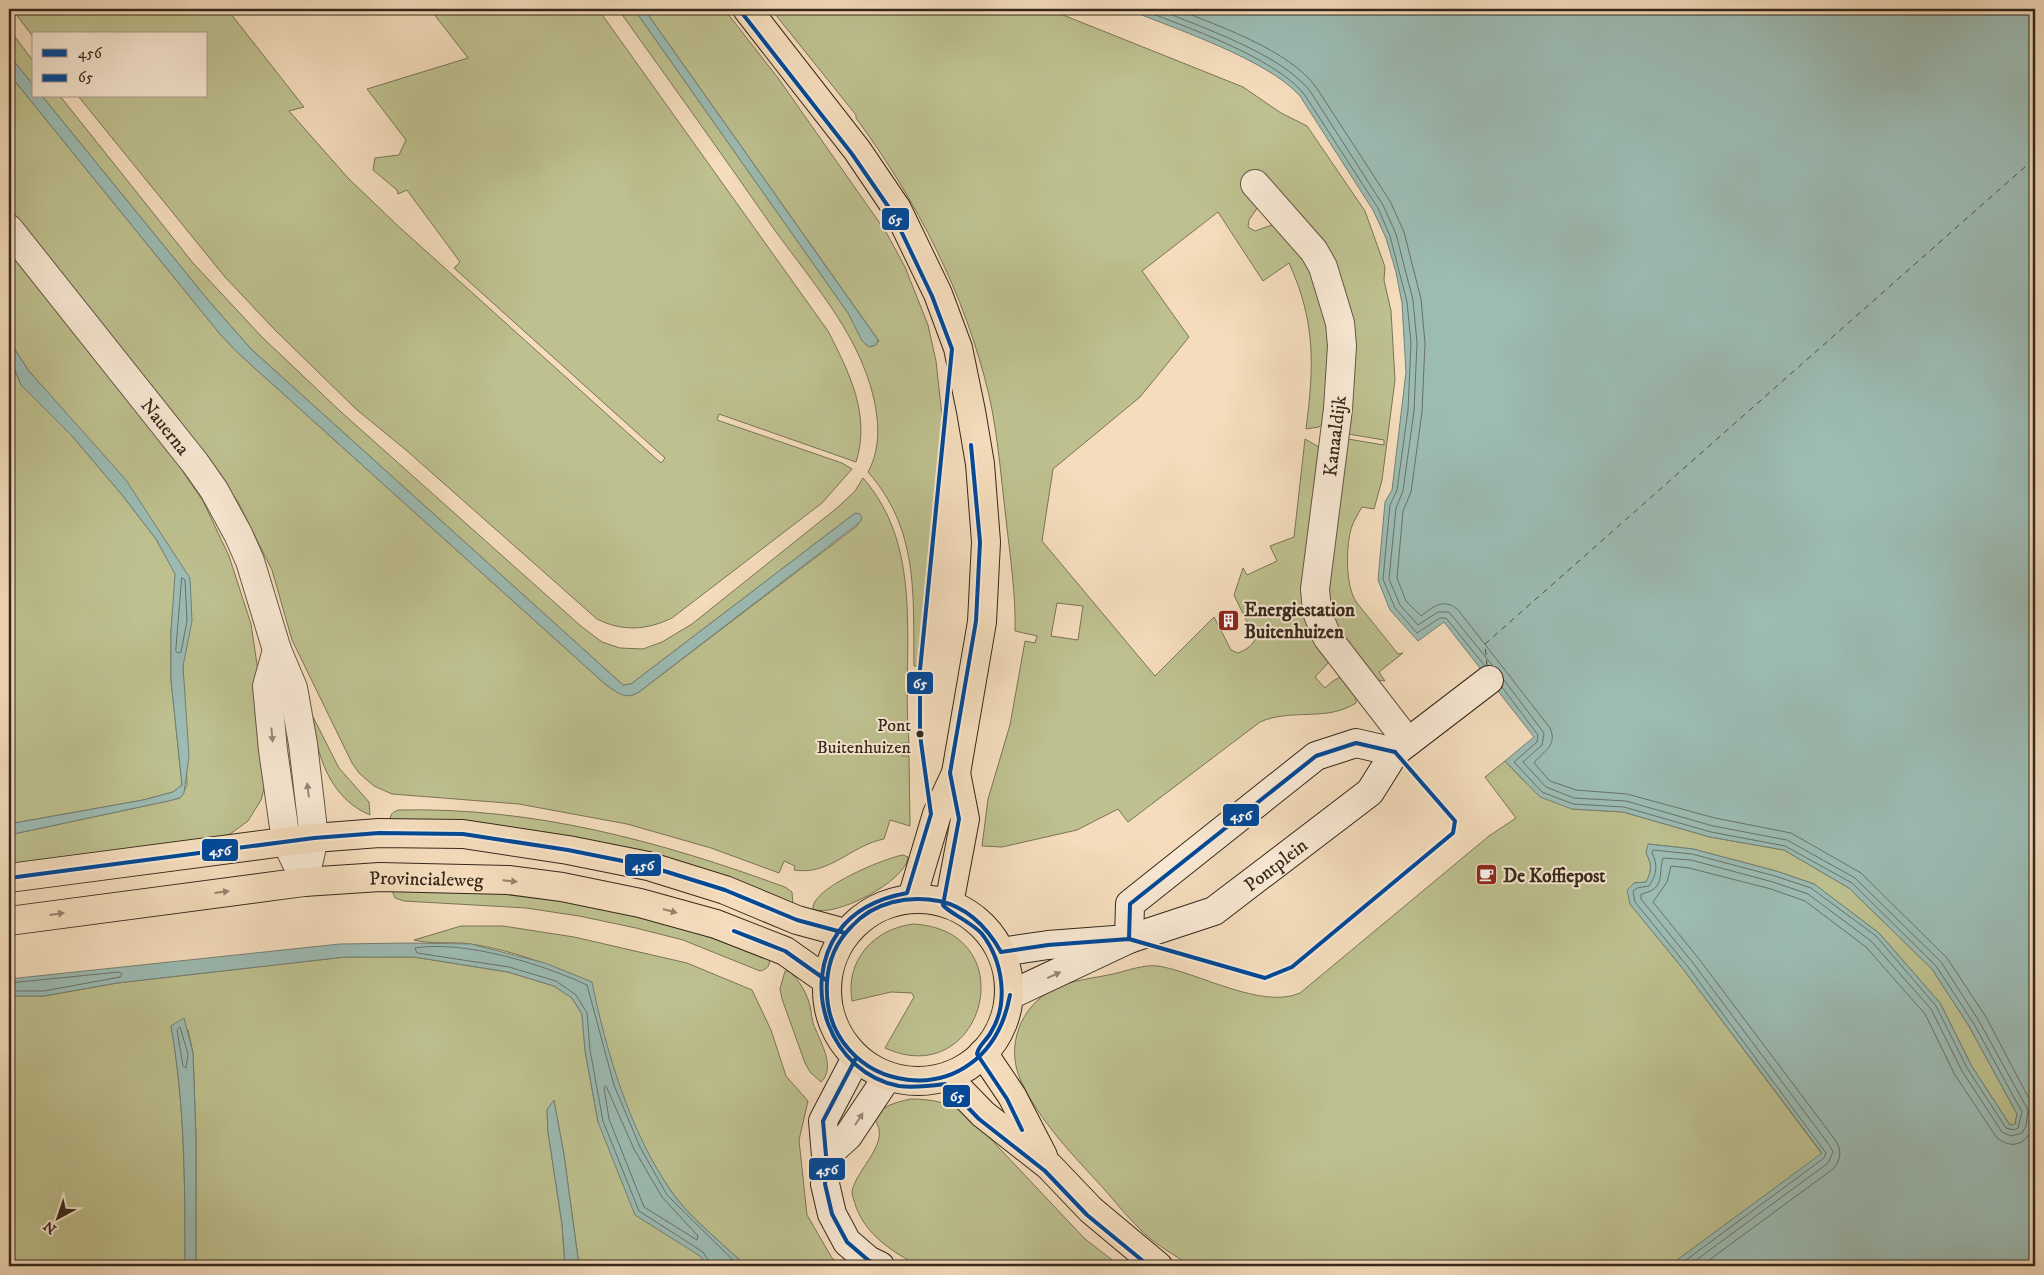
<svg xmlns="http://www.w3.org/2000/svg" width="2044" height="1275" font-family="'IM FELL DW Pica',serif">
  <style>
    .green { fill: #bec08f; stroke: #7a7455; fill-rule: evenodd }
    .water { fill: #9cbbb3; stroke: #738076 }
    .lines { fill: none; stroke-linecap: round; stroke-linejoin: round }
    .shore { stroke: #687267; stroke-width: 1 }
    .ferry { stroke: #4f4d41; stroke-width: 1; stroke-dasharray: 6 5; stroke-linecap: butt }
    .street-casing { stroke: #655543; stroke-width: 30 }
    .secondary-casing { stroke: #35281b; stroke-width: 30 }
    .primary-casing { stroke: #35281b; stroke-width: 30 }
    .street { stroke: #f8e8d3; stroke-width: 28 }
    .secondary { stroke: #f8e8d3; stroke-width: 28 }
    .primary { stroke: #f4dcbc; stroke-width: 28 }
    .bus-1-casing { stroke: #f8e8d3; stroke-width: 8 }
    .bus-2-casing { stroke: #f8e8d3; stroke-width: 8 }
    .bus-1 { stroke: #004899; stroke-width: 4 }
    .bus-2 { stroke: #004899; stroke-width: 4 }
    .oneway { fill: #968877 }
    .oneway2 { fill: #94826c }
    .bus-dot { fill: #35281b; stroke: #f8e8d3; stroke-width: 2 }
    .labels { text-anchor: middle; stroke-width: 4; stroke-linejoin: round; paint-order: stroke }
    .bus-label { font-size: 18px; fill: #35281b; stroke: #f8e8d3; text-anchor: end }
    .street-label { font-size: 19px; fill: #35281b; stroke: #f8e8d3 }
    .poi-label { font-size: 19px; font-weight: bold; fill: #35281b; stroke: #f8e8d3; text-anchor: start }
    .line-badge { stroke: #f8e8d3; stroke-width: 2 }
    .badge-label { font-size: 14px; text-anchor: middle; font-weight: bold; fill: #fff }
  </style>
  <rect width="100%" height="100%" fill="#f4dcbc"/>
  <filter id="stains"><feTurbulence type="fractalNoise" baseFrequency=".004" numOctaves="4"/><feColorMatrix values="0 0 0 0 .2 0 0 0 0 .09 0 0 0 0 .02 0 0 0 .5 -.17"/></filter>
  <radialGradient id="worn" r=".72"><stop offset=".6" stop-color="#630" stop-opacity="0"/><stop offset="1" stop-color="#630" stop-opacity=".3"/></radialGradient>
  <!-- green -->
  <g class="green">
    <path d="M12,9H227L304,107L289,111L348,178L397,225L661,463L665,458L454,268L460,262L407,190L398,194L397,190L373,170L375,158L399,155L406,140L367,89L468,58L430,9H598L828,331C849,372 871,415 856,462L719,414L717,420L842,463L852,469L822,503L672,618C647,630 623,632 597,619L406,450L356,409L276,331L225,277L78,96H206V34H34V38Z"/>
    <path d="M618,9H634L848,313L866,345L872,347L879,341L644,9H724L778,78L886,232L905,267L928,325L936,361L943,425L918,666H914C913,594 919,530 868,472C887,438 875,392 860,358C841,315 804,270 776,232C724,157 671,83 618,9Z"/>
    <path d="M771,9H1048L1243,87L1281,113L1307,126L1365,211L1385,267L1384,280L1391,311L1395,380L1382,480L1374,509L1362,507C1358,514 1353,522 1351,529C1346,548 1345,587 1357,603L1398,654L1403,653L1379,672L1385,681L1369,679L1332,631L1324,599L1342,438L1384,445V440L1342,433C1351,363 1357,308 1317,245C1302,219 1277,197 1257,176L1246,185L1260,204L1249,220L1248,227L1255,231L1272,225L1284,227C1313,261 1335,303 1334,350C1334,372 1330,396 1327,419L1319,427L1306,429C1314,367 1316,322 1289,263L1263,281L1218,212L1142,271L1189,337L1140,397L1053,469L1042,541L1155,676L1214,617L1231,650L1238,653C1248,649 1255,644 1257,633L1250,628L1234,595L1243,568L1247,575L1277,561L1270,546L1294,537L1305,439L1319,447L1324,454L1307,593L1315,627L1328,651L1330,661L1315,677L1325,688C1344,668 1356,678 1356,703C1327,722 1291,708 1260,722L1128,822L1118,809L1077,830L1002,847L982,846L988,799L1010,725L1025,641L1035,643L1037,636L1015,631C1016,594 1010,556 1006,519C1001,477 998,436 989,395C965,294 917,201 856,118V115ZM1057,603L1083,606L1078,640L1051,636Z"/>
    <path d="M9,29L34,62V86L9,55Z"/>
    <path d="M9,74L220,334L238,353L605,684C616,692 627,700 639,692L857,526L861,516L857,513L850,517L631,684L623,685L251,349L208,300L42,96H60L193,263L262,337L340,411L582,627L602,642L620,648L643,649L662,642L692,624L837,508L855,491L863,478C927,551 901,654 909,743H902V756H909L910,826L890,820L884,839C852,845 829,876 794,870L795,866L784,861L779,873L711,848L627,824L519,804L392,794L374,786L359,773L352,763L292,640L272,570L238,502L177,417L9,207Z"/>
    <path d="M9,251L167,448L203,501L229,556L251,624L258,671L266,781L261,800L248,821L226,837L9,865V835L168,801L180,798L187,785L180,571L84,435L28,370L9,340Z"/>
    <path d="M9,355L21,385L72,436L123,496L156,539L176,574L171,631V680L182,785L173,792L143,800L9,824Z"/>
    <path d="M313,717L339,768L369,802L370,815C331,799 316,756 313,717Z"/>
    <path d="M1505,761L1523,780L1572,809L1623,812L1710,837L1784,850L1849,888L1932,969L1969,1026L2017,1114L2015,1125H2010L1971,1065L1940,1003L1879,933L1814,884L1776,871L1693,849L1649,844L1646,853C1652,864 1652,871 1646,882L1634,883L1630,904L1684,970L1822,1154L1669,1266H1191C1176,1256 1158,1246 1145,1234C1130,1220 1117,1204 1104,1189C1074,1156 1040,1122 1021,1081C1005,1047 1020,1006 1054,989C1071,980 1095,978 1113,974C1126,971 1145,964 1158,966C1197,972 1262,1010 1300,993L1489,836L1516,818L1485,777Z"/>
    <path d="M399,810C534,807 659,841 785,887L792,892L793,905L611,845L550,833L486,825L390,822C390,814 392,812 399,810Z"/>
    <path d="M903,855L908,857C907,881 833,919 813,909C811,888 885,858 903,855Z"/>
    <path d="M391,888C451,891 512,892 572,902C636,913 700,932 761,956L770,960C769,967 767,969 760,971L683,940L636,928L579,916L526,908L404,901L395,898Z"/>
    <path d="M913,924C1027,930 984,1093 885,1048L914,997L912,993L891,992L852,1001C845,960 874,929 913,924Z"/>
    <path d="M461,926H503L574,937L687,963L752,990L771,1030L786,1076L808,1101L799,1140L807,1215L832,1258L842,1266H746C723,1244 689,1217 671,1191C629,1132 606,1051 591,982C553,966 512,950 471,944C452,941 433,945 414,940Z"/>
    <path d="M345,957H414L508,972L554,986L572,998L582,1014L585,1050L598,1122L708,1266H579L564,1155L554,1101L547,1110L548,1132L562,1224L565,1266H196V1139L193,1053L188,1030L171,1026C185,1105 185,1186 185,1266H9V996H44L117,983Z"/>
    <path d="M785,971H789C797,978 803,987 807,997C811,1005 811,1015 813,1023C819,1040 837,1067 821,1082L810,1072L805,1063L782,999L780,989Z"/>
    <path d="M910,1099C934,1099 950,1103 969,1116L1085,1239L1120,1266H919C893,1252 867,1236 856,1207C855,1202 852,1197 852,1192C856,1168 893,1142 874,1119C882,1105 895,1103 910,1099Z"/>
  </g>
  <!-- water -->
  <g class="water">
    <path d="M634,9H644L878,340L876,345L869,347L862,341L848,313Z"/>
    <path d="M1127,9H2035V1266H1669L1822,1153L1684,970L1630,904L1627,890L1634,883L1646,882C1652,871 1652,864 1646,853L1648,844L1693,849L1776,871L1814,884L1879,933L1940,1003L1971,1065L2010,1125L2015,1124L2017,1114L1969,1026L1932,969L1849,888L1784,850L1710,837L1623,812L1572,809L1540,797L1505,761L1534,737L1444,622L1418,641L1390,610L1378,580L1385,502L1392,490L1406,372L1402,303L1396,272L1386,238L1373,210L1300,96C1267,59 1175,29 1127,9Z"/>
    <path d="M9,55L34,86V96H42L208,300L251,349L623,685L631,684L850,517L855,513L860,514L862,518L860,522L639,692C625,701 617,692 605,684L238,353L220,334L9,74Z"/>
    <path d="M9,340L28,370L126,480L190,578L192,621L183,666L189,756L184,793L180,798L168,801L9,835V824L143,800L173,792L182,785L171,680V631L175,574L156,539L123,496L72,436L21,385L9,355Z"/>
    <path d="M410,943L471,944L545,963L592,982C606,1051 630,1132 671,1191C689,1217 723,1244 746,1266H708L700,1256L635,1215L598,1122L585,1050L582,1014L572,998L554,986L508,972L414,957H345L117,983L44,996H9V979L340,944Z"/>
    <path d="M184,1018L193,1053L196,1139V1266H185C185,1186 185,1105 171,1026Z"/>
    <path d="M554,1100L564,1155L579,1266H565L562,1224L548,1132L547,1110Z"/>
  </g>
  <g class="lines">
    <!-- shore -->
    <g class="shore">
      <path d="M1140,9C1186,27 1274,57 1304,94L1378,208L1390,236L1407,302L1411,343L1408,410L1397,490L1390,505L1383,579L1395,608L1417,633L1440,618H1446L1485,666"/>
      <path d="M1157,9C1201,27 1281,54 1310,91L1383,205L1396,234L1413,300L1417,343L1414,411L1403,491L1396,508L1389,579L1400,605L1418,625L1438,612H1449L1493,666"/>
      <path d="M1176,9C1219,26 1289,50 1316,87L1390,201L1404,232L1421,299L1425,343L1422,412L1411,492L1403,511L1397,578L1406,601L1421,616C1434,606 1445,597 1459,611L1550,728C1558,746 1543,751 1534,763L1550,781L1576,790L1627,794L1715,818L1791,833L1861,873L1947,958L1986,1017L2035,1110"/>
      <path d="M182,578L185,580L187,621L181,652L178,653L176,651Z"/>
      <path d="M1504,680L1544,733L1542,745L1523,762L1546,787L1574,798L1626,801L1713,826L1787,840L1855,878L1941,962L1979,1021L2028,1110L2026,1126L2022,1133L2011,1136L2002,1132L1962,1071L1931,1009L1871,941L1808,894L1773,882L1691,860L1663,858C1658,875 1666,889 1641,894V899L1693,963L1830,1146L1833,1152L1828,1163L1688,1266"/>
      <path d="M1502,687L1538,735L1537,742L1514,762L1542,792L1573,804L1624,807L1711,832L1785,846L1852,883L1936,966L1974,1024L2022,1112L2018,1128L2014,1130L2006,1128L1967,1068L1936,1006L1876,936L1811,888L1775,876L1692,854L1653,850L1652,853C1658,865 1657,874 1649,886L1637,888L1633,891L1635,902L1688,967L1826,1153L1824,1158L1678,1266"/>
      <path d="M9,983L119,972L122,974L120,977L44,991H9"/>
      <path d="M180,1027L188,1054L186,1068L183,1066L177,1030Z"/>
      <path d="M606,1086L634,1149L662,1197L698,1236L697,1240L644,1207L609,1119L604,1088Z"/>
      <path d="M712,1266L703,1252L639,1211L603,1121L590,1050L587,1013L576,995L556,981L509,967L417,953L415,948C465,940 542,964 587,985L614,1085L640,1147L667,1195L739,1266"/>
      <path d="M1701,1266L1833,1169C1841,1160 1842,1151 1836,1141L1699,959L1653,902L1667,882L1671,866L1689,868L1771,889L1805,901L1866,947L1925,1014L1955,1075L1997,1138C2017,1153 2031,1139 2035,1119"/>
    </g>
    <!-- ferry -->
    <path class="ferry" d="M1487,666L1485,644L2035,158"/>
    <defs>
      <g id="street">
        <path d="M1255,184L1314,251L1323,267L1340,323L1342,346L1338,409L1315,589L1317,612L1327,637L1408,742"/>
        <path id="s1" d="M9,229L195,463L214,490L238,534L250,561L277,650L293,688L303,744L314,838L304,882"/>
        <path d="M277,650L267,686L273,750L286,841L296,862"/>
      </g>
      <g id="secondary">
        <path d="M1129,939L1130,904L1316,756L1356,743L1395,752"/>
        <path d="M1001,952L1048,945L1115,940"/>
        <path id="s2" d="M1010,995L1129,939L1214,911L1370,792L1395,752L1489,680"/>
        <path d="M856,1058L823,1121L827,1167L825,1184L832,1214L847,1242L868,1260L880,1266"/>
        <path d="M827,1155L848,1136L888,1076"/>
      </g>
      <g id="primary">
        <path d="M747,9L857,150L897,209L938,294L958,348L971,411L980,464L986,542L982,622L956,773L937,814L912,898"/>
        <path d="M9,878L314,838L379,833L463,834L568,850L648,866L725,890L797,920L845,933"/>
        <circle cx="918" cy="990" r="91"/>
        <path d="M949,904L965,819L956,773"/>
        <path id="s3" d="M9,921L304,882L380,877L508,880L562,887L640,903L716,924L785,951L826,980"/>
        <path d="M983,1053L1012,1096L1043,1156"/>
        <path d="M947,1077L983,1114L1049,1166L1091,1210L1158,1266"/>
      </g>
    </defs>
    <!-- street casing -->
    <use href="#street" class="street-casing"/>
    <!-- secondary casing -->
    <use href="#secondary" class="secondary-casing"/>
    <!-- primary casing -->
    <use href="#primary" class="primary-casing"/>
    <!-- street -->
    <use href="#street" class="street"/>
    <!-- secondary -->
    <use href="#secondary" class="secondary"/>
    <!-- primary -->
    <use href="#primary" class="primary"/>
    <defs>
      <g id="bus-1">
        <path d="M9,878L314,838L379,833L463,834L568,850L648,866L725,890L797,920L845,933"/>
        <path d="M734,931L785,951L826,980"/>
        <path d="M1129,939L1130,904L1316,756L1356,743L1395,752"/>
        <path d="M1001,952L1048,945L1129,939L1265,978L1292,967L1453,833L1455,821L1395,752"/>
        <path d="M1001,952C987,927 967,907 939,901C908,895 874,902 852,926C837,941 828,961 827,983C821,1095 986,1125 1010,995"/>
        <path d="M856,1058L823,1121L827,1167L825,1184L832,1214L847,1242L868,1260L880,1266"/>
      </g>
      <g id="bus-2">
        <path d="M742,13L852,154L892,212L932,296L952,349L920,670V735L931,814L907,893C880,898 855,909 839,931C799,987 831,1073 899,1086C914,1088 930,1086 945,1084L979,1119L1045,1171L1087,1215L1149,1266"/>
        <path d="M971,445L980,542L976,621L950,773L959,819L943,905C946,911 973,923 982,934C1003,961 1009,1003 991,1032C987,1040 978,1046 977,1054L1007,1099L1022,1130"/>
      </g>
    </defs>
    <!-- bus-1 casing -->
    <use href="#bus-1" class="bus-1-casing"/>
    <!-- bus-2 casing -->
    <use href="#bus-2" class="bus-2-casing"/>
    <!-- bus-1 -->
    <use href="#bus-1" class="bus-1"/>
    <!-- bus-2 -->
    <use href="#bus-2" class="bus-2"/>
  </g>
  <!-- one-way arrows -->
  <defs><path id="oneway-solid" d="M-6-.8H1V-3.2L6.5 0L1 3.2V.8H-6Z" transform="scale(1.25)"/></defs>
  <g class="oneway">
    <use href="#oneway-solid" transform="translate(272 735) rotate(85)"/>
    <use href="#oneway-solid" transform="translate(308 790) rotate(-97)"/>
    <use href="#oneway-solid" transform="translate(1054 975) rotate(-24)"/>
    <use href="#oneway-solid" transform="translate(859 1119) rotate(-57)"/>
  </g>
  <g class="oneway2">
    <use href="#oneway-solid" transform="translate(510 881) rotate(6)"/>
    <use href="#oneway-solid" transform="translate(222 892) rotate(-7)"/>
    <use href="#oneway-solid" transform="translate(670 911) rotate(15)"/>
    <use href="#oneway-solid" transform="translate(57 914) rotate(-8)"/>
  </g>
  <!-- icons -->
  <defs>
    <symbol id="building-square" viewBox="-11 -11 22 22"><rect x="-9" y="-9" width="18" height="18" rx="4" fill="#8f2418" stroke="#f8e8d3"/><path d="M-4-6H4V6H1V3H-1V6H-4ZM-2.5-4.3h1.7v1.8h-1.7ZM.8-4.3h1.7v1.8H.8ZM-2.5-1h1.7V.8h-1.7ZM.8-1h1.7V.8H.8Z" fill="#fff"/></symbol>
    <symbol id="cafe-square" viewBox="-11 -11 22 22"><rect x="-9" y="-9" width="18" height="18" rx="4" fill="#8f2418" stroke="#f8e8d3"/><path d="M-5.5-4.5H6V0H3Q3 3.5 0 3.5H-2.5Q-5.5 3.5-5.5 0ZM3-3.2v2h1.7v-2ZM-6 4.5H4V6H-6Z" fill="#fff"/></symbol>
  </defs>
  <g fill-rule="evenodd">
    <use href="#building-square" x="1216" y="608" width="25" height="25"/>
    <use href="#cafe-square" x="1474" y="862" width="25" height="25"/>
  </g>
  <!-- markers -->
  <circle class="bus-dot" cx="920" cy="734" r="4.5"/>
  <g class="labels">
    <!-- bus labels -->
    <g class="bus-label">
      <text x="911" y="731">Pont<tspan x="911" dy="22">Buitenhuizen</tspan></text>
    </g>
    <!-- street labels -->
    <g class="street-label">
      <text dy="7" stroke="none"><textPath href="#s1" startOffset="252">Nauerna</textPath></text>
      <text transform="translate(1334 436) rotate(-83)" y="7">Kanaaldijk</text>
      <text dy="7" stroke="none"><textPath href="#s2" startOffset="298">Pontplein</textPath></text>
      <text dy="7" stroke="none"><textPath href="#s3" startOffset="420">Provincialeweg</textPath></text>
    </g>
    <!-- poi labels -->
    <g class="poi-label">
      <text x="1244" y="616">Energiestation<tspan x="1244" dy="22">Buitenhuizen</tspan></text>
      <text x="1503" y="882">De Koffiepost</text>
    </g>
  </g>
  <g class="line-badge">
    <rect x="881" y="207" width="29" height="24" rx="5" fill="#004899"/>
    <rect x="906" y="671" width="28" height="24" rx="5" fill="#004899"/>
    <rect x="1222" y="803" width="38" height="24" rx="5" fill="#004899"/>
    <rect x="201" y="838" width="38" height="24" rx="5" fill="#004899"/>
    <rect x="624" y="853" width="38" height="24" rx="5" fill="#004899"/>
    <rect x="942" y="1084" width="29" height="24" rx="5" fill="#004899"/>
    <rect x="808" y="1157" width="38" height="24" rx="5" fill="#004899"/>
  </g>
  <g class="badge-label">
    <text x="895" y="224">65</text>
    <text x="920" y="688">65</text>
    <text x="1241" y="820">456</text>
    <text x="220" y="855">456</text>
    <text x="643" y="870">456</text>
    <text x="957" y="1101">65</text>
    <text x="827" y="1174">456</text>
  </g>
  <!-- margin -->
  <rect width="2044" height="1275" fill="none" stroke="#f4dcbc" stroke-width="30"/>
  <rect x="10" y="10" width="2024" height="1255" fill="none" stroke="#35281b" stroke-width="2.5"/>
  <rect x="15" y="15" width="2014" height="1245" fill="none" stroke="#35281b"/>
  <!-- legend -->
  <rect x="32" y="32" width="175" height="65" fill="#f8e8d3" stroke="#aa9b89"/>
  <rect x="42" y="49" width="25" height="8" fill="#004899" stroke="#aa9b89"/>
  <text x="78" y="58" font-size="15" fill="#35281b">456</text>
  <rect x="42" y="74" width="25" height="8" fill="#004899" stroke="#aa9b89"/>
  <text x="78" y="82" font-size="15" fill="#35281b">65</text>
  <!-- north arrow -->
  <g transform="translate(58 1218) rotate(220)" stroke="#f8e8d3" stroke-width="4" paint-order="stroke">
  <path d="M0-4L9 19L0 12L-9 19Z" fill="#35281b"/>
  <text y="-8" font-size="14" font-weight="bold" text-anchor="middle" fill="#35281b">N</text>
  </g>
  <rect width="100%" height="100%" filter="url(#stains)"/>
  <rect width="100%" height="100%" fill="url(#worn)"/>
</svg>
